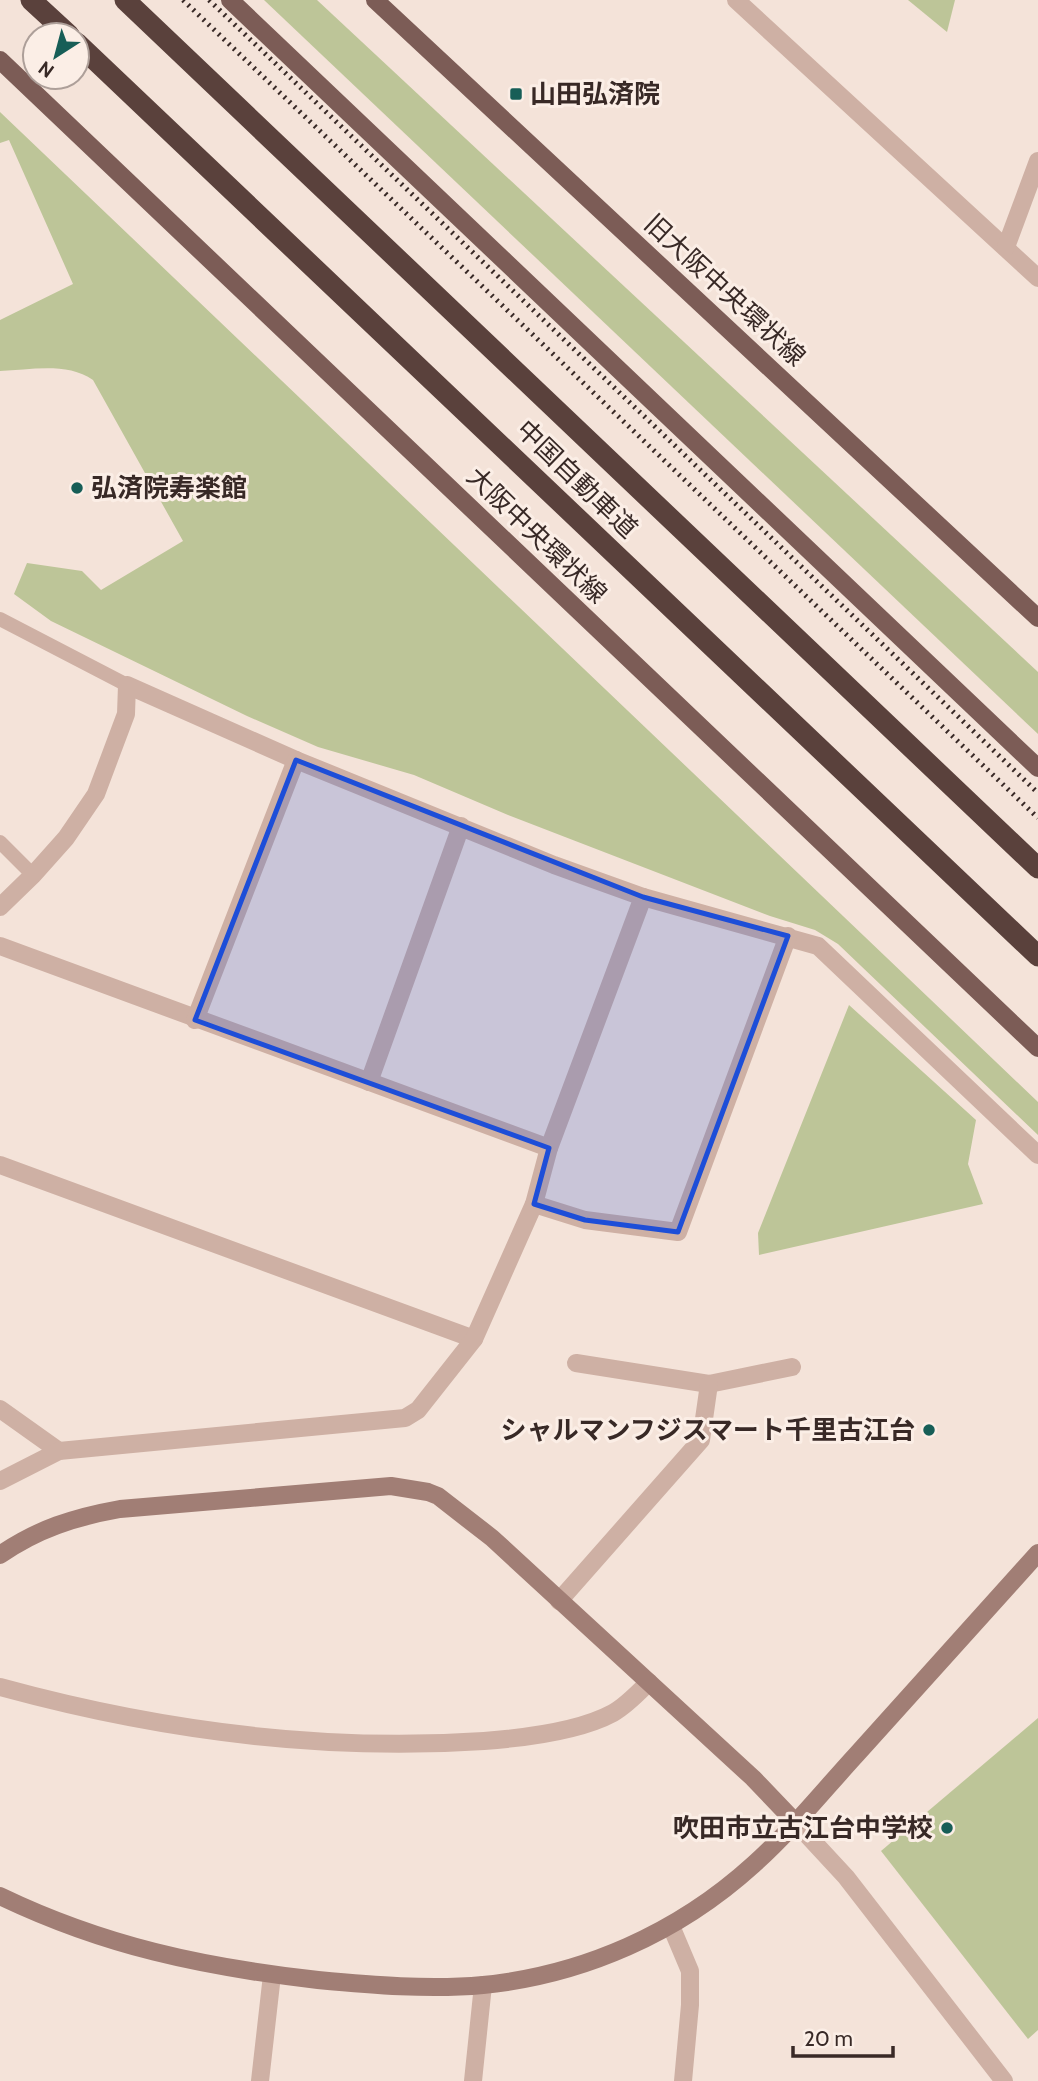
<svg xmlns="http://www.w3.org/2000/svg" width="1038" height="2081" font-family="Cabin,'Noto Sans JP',sans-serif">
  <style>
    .green { fill: #bdc598 }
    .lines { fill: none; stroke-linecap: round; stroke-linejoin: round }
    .lane { stroke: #ceb0a4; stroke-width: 14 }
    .street { stroke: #ceb0a4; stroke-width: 18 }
    .secondary { stroke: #a17e75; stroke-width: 18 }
    .primary { stroke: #7c5c56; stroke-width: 18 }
    .highway { stroke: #5a413c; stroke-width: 21 }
    .rail { stroke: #382926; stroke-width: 5; stroke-dasharray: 2 5; stroke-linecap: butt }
    .marked { fill: #1d4ed8; fill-opacity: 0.2; stroke: #1d4ed8; stroke-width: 5; stroke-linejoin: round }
    .poi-dot { fill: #175e57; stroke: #fbeee6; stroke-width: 2.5 }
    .labels { text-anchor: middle; stroke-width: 6; stroke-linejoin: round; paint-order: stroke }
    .poi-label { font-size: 26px; font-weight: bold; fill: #382926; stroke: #fbeee6; text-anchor: start }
    .street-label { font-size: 26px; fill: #382926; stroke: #fbeee6 }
  </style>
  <rect width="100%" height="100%" fill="#f4e3d9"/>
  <!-- green -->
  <g class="green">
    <path d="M264,0H317L1038,672V734Z"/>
    <path d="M908,0H955L947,32Z"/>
    <path d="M0,112L1038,1102V1135L838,944L815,930L770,916L508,815L414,775L318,747L247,716L51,621L14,594L27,563L82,571L101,590L183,541L93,380C67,362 31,370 0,371V320L73,284L9,140L0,143Z"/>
    <path d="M849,1005L976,1120L968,1164L983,1204L759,1255L758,1233Z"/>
    <path d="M1038,1718V2030L1028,2039L881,1851Z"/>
  </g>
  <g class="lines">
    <!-- lane -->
    <g class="lane">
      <path d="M0,619L127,685"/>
      <path d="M0,842L33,875"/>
    </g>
    <!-- street -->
    <g class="street">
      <path d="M736,0L1038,278"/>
      <path d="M1006,247L1038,161"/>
      <path d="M0,907L33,875L66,838L96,794L126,714L127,685L296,760L554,865L643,897L818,946L1038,1155"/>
      <path d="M0,946L549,1148"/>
      <path d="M195,1020L296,760"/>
      <path d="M369,1082L461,826"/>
      <path d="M0,1165L474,1339"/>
      <path d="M534,1204L585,1220L678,1232L788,936"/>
      <path d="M576,1363L709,1384L792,1367"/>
      <path d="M0,1409L59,1451"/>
      <path d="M0,1481L59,1451L405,1418L418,1410L474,1339L534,1204L549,1148L643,897"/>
      <path d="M559,1601L701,1440L709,1384"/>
      <path d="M0,1687C157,1730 321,1752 484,1741C523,1738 578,1732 613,1713C627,1705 638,1693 649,1682"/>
      <path d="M796,1823L846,1877L1004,2081"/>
      <path d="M671,1926L690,1971V2005L683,2081"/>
      <path d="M260,2081L272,1975"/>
      <path d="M473,2081L483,1985"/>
    </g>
    <!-- secondary -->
    <g class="secondary">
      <path d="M0,1555C37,1529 75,1517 120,1509L391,1486L428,1492L438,1496L492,1538L753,1778L796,1823"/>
      <path d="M0,1896C104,1946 203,1967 318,1980C372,1985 429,1990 483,1985C583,1975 678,1933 753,1865C791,1831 823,1791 857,1754C918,1687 978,1620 1038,1553"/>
    </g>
    <!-- primary -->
    <g class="primary">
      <path d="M230,0L1038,768"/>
      <path d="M375,0L1038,618"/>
      <path d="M0,60L1038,1048"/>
    </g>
    <!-- highway -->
    <g class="highway">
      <path d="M31,0L69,35"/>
      <path d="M125,0L1038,868"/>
      <path d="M77,43L1038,956"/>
    </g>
    <!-- rail -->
    <g class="rail">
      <path d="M183,0L1038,818"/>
      <path d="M209,0L1038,793"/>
    </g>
  </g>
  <!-- marked area -->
  <path class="marked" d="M296,760L643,897L788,936L678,1232L585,1220L534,1204L549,1148L195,1020Z"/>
  <!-- markers -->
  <g class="poi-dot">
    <rect x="509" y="87" width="14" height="14" rx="3.5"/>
    <circle cx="77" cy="488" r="7"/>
    <circle cx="929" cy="1430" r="7"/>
    <circle cx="947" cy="1828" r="7"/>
  </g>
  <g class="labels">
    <!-- poi labels -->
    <g class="poi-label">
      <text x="530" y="103">山田弘済院</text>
      <text x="91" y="497">弘済院寿楽館</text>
      <text x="915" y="1439" text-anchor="end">シャルマンフジスマート千里古江台</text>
      <text x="933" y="1837" text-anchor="end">吹田市立古江台中学校</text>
    </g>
    <!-- street labels -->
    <g class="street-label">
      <text transform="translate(725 290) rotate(43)" y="9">旧大阪中央環状線</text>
      <text transform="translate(577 479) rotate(44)" y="9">中国自動車道</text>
      <text transform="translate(537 535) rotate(44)" y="9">大阪中央環状線</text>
    </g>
  </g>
  <!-- north arrow -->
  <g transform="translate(56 56) rotate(216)"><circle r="33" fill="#fbeee6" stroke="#ad9f99" stroke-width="2"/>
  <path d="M0-5L12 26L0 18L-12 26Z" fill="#175e57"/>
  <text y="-10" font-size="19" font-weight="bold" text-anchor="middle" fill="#382926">N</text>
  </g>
  <!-- scale -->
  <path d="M793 2046v10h100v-10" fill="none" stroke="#382926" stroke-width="3.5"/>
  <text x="804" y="2046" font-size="21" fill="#382926" stroke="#fbeee6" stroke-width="5" paint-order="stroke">20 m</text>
</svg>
